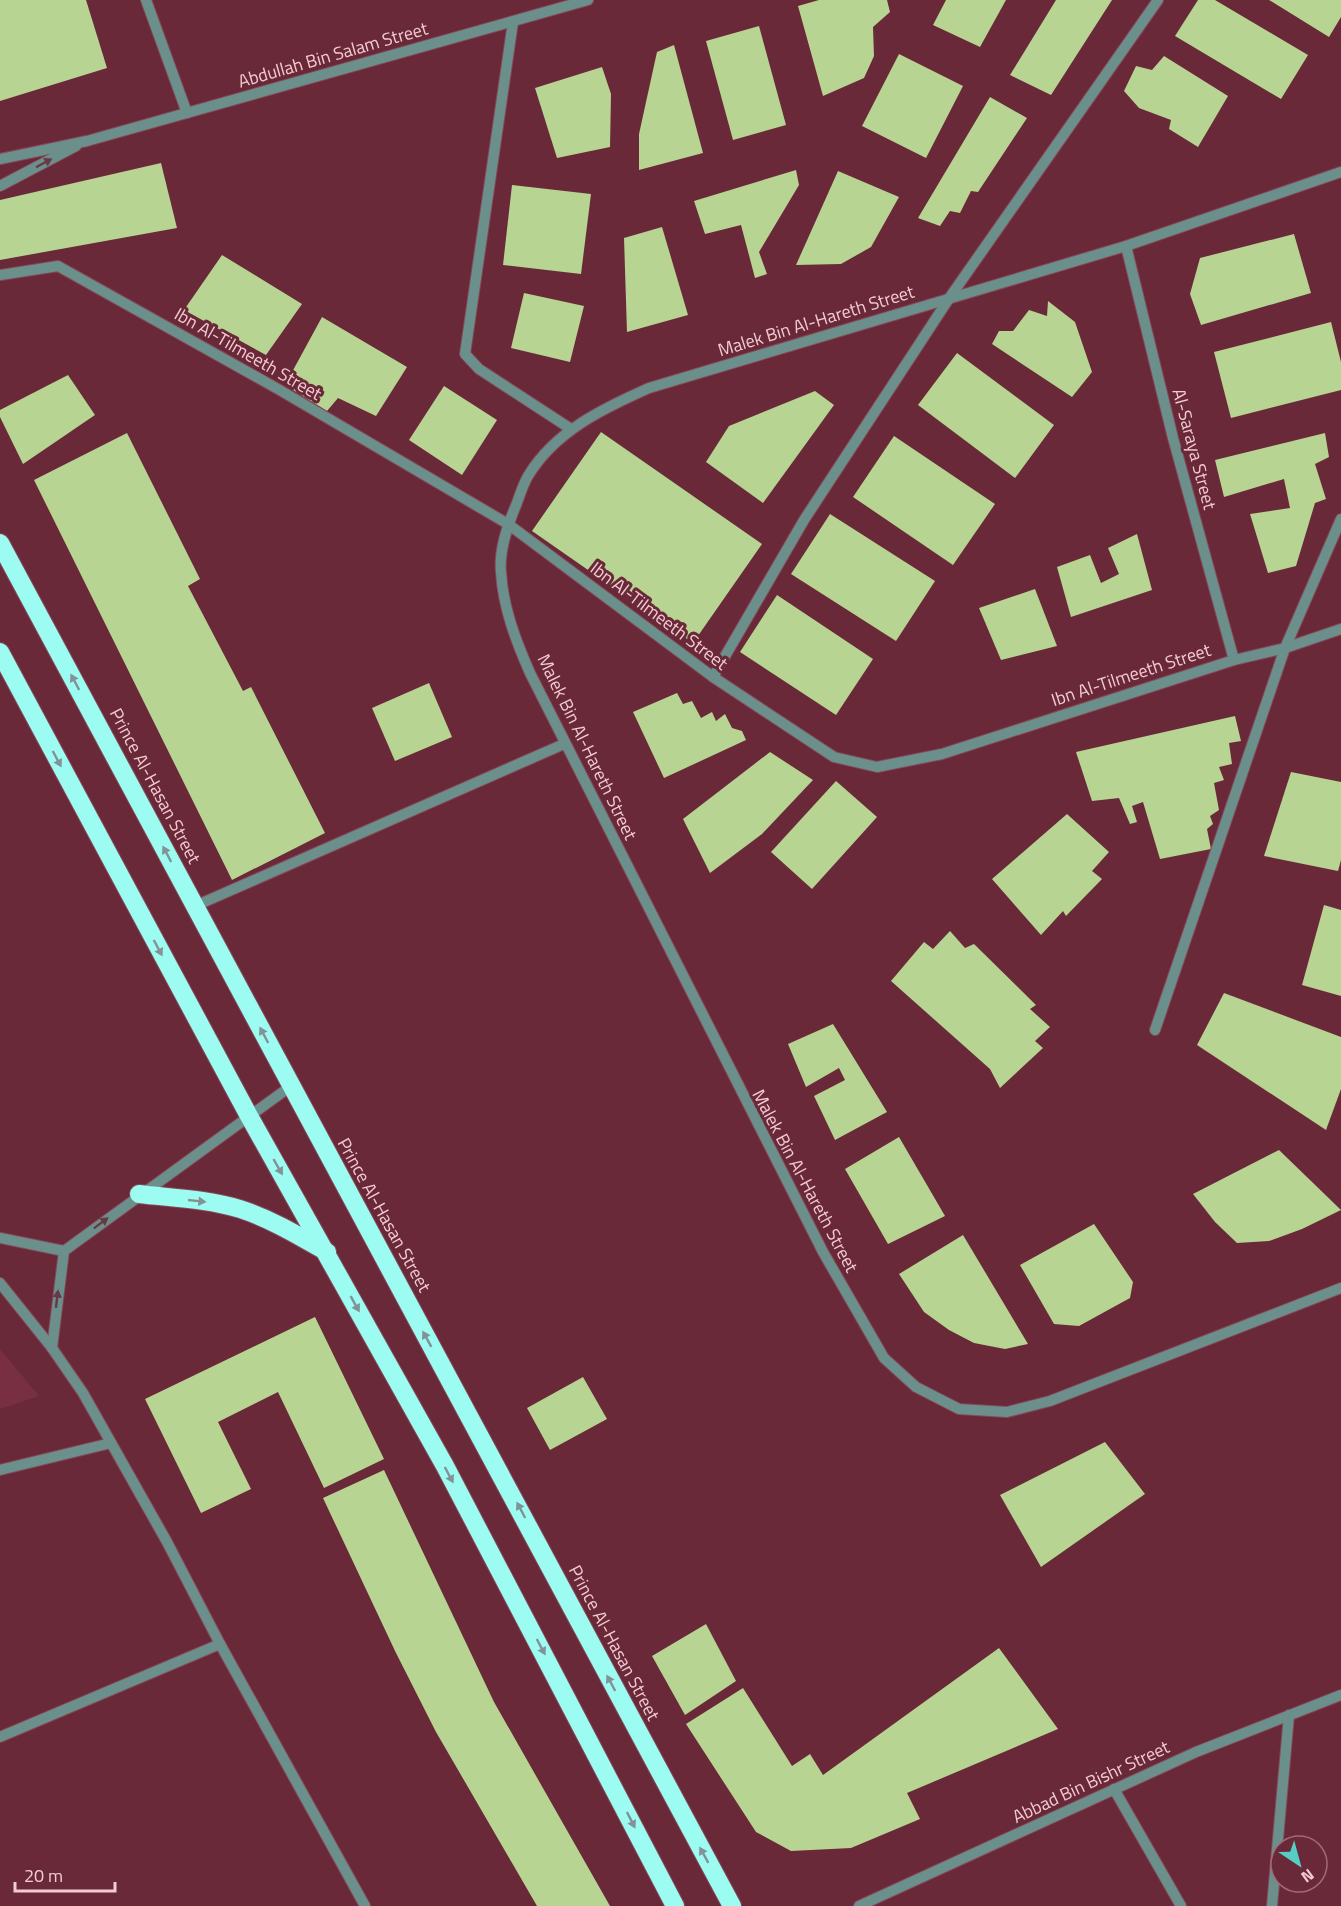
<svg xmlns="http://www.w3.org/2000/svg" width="1341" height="1906" font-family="'Titillium Web',sans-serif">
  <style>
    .built { fill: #782f42 }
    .building { fill: #b7d492 }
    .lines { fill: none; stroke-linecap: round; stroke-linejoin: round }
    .minor-casing { stroke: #854958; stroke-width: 12 }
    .highway-casing { stroke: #854958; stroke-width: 20 }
    .minor { stroke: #6b908c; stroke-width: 10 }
    .highway { stroke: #9cfcf2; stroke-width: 18 }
    .oneway { fill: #693845 }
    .oneway2 { fill: #829296 }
    .labels { text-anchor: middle; stroke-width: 6; stroke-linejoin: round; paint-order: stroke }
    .street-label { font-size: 18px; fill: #f4cbd2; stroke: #692939 }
  </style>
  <rect width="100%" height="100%" fill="#692939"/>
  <!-- built -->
  <path class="built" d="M0,1349L39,1396L0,1409Z"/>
  <!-- building -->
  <g class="building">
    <path d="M0,0H86L107,68L0,101Z"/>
    <path d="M819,0H887L890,12L873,27L874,56L864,78L823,96L798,6Z"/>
    <path d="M946,0H1006L980,47L933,25Z"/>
    <path d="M1056,0H1112L1051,95L1010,75Z"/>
    <path d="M1198,0H1215L1308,55L1281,99L1175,36Z"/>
    <path d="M1269,0H1341V17L1329,37Z"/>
    <path d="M759,26L786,125L733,140L706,41Z"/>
    <path d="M674,45L703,153L639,170V134L657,52Z"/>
    <path d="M899,54L963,86L926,158L862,126Z"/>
    <path d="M1164,56L1228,96L1198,147L1169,129L1171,120L1139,108L1124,91L1136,66L1152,70Z"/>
    <path d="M602,67L611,94L610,147L557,158L535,88Z"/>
    <path d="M990,97L1027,118L978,192L971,191L960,213L950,211L940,226L918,218Z"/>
    <path d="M161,163L177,228L0,260V200Z"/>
    <path d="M796,170L799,185L759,252L767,274L755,278L741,225L705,234L694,201Z"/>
    <path d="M838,171L899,197L871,247L841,264L796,265Z"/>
    <path d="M512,185L591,194L581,274L503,265Z"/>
    <path d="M662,227L688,315L627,332L624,238Z"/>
    <path d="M1294,234L1311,293L1201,325L1190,294L1200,258Z"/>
    <path d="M222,255L302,304L266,355L184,310Z"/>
    <path d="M524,293L584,306L570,362L511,348Z"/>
    <path d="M1048,301L1075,322L1092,372L1072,397L992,344L999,331H1013L1029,310L1047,316Z"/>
    <path d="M322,317L407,367L376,416L338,398L327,411L285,385Z"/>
    <path d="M1331,322L1341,362V390L1231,418L1214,352Z"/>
    <path d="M957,353L1054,425L1015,478L918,405Z"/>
    <path d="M68,375L95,415L23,464L0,417V410Z"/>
    <path d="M444,386L497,420L462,475L409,440Z"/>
    <path d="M815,391L834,405L763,503L706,462L729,426Z"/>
    <path d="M601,432L762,544L693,643L532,531Z"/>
    <path d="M127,433L200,579L188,586L243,691L251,687L325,833L232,880L34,480Z"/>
    <path d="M1325,433L1329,457L1315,464L1326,499L1315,503L1296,566L1268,573L1250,514L1290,508L1284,479L1224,497L1215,460Z"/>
    <path d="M894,436L995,504L953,565L853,497Z"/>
    <path d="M830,514L935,581L896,641L791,574Z"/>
    <path d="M1137,534L1152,590L1071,617L1057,567L1090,555L1101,583L1119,574L1108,548Z"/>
    <path d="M1035,589L1057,646L1001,660L979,608Z"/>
    <path d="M777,595L873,659L836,715L740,652Z"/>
    <path d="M429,683L452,737L395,761L372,708Z"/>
    <path d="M677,693L683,704L692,701L701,718L712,712L716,721L725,714L732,728L742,731L746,740L664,778L633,712Z"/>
    <path d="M1235,716L1241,741L1229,743L1232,764L1219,767L1224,780L1214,783L1219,810L1210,816L1213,824L1207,829L1211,849L1160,859L1143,802L1132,806L1137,822L1130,824L1119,798L1092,801L1076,752Z"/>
    <path d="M770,752L813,780L762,834L710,873L683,819Z"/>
    <path d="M1291,772L1341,782V860L1338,871L1264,856Z"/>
    <path d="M836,781L877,817L812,889L771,852Z"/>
    <path d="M1067,814L1109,852L1092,871L1102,879L1066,916L1063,911L1041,935L992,879Z"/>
    <path d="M1324,905L1341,910V996L1302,985Z"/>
    <path d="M950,931L965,948L974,944L1036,1005L1030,1009L1050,1027L1035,1041L1043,1048L1000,1088L990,1069L891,981L924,942L933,949Z"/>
    <path d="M1224,993L1341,1037V1089L1326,1130L1197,1045Z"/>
    <path d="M833,1024L887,1112L835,1140L814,1096L845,1080L839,1068L806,1087L788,1044Z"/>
    <path d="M899,1137L945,1216L888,1244L845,1169Z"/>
    <path d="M1279,1150L1341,1210L1302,1229L1269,1241L1237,1243L1215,1222L1193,1194Z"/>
    <path d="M1094,1224L1133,1282L1130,1298L1079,1326L1054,1324L1020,1265Z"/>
    <path d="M963,1235L1028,1344L1005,1349L974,1343L949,1330L924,1312L899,1274Z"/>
    <path d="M315,1317L384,1459L324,1488L278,1392L218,1422L251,1489L201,1513L145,1399Z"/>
    <path d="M583,1377L607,1419L550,1450L527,1408Z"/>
    <path d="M1105,1442L1145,1494L1041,1567L1000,1495Z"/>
    <path d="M384,1470L494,1702L610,1906H537L436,1732L396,1653L323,1498Z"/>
    <path d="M706,1624L736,1681L685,1715L652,1656Z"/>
    <path d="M999,1648L1058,1729L907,1793L920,1819L851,1848L791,1851L756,1832L686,1724L743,1688L792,1766L810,1754L823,1775Z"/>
  </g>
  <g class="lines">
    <defs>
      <g id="minor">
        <path d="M146,0L187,113"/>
        <path d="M513,22L465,354L479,369L571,429"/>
        <path d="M0,159L87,141L588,0"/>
        <path d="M1341,172L1126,246L649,388C604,408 555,431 528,476C522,486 519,499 514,510C507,527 499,553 501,572C503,608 516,641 530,673L823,1252L884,1358L916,1387L959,1409L1007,1412L1050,1401L1341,1288"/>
        <path d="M0,186L76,146"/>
        <path d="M1126,246L1173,438L1234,660"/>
        <path d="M0,275L58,266L278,389L508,524L713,677L834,757L877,767L942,754L1234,660L1285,648L1341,629"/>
        <path d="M713,677L804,520L950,297L1158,0"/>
        <path d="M195,906L564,744"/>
        <path d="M1155,1030L1285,648L1341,519"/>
        <path d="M0,1238L64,1251"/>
        <path d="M0,1283L52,1348L83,1393L167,1542L220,1644L365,1906"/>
        <path d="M52,1348L64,1251L291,1086"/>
        <path d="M0,1470L111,1443"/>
        <path d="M0,1737L220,1644"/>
        <path d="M1114,1789L1181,1906"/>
        <path d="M859,1906L1196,1752L1341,1695"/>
        <path d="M1272,1906L1289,1715"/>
      </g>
      <g id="highway">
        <path d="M0,543L732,1906"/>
        <path d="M0,652L249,1116L445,1466L675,1906"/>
        <path d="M139,1194C173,1198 207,1199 240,1209C271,1219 299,1236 327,1252"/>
      </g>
    </defs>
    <!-- minor casing -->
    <use href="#minor" class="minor-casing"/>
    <!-- highway casing -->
    <use href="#highway" class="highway-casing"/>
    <!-- minor -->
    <use href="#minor" class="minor"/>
    <!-- highway -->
    <use href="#highway" class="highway"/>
  </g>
  <!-- one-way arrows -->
  <defs><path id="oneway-solid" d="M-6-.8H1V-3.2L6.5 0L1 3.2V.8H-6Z" transform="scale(1.5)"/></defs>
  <g class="oneway">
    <use href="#oneway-solid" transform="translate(44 163) rotate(-28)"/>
    <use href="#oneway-solid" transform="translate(101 1223) rotate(-37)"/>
    <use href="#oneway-solid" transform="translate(57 1299) rotate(-83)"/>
  </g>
  <g class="oneway2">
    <use href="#oneway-solid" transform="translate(75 682) rotate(-118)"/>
    <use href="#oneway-solid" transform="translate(57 759) rotate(62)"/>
    <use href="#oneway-solid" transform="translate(167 854) rotate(-118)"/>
    <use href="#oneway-solid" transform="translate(158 948) rotate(62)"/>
    <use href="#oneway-solid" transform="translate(264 1035) rotate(-118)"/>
    <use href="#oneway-solid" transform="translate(278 1167) rotate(60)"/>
    <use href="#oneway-solid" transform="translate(197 1201) rotate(6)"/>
    <use href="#oneway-solid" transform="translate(355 1304) rotate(61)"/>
    <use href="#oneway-solid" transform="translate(427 1339) rotate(-119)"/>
    <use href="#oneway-solid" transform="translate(449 1475) rotate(62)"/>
    <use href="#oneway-solid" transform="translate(521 1510) rotate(-118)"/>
    <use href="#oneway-solid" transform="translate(541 1647) rotate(62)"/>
    <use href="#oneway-solid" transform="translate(611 1683) rotate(-118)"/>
    <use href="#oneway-solid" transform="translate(631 1820) rotate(63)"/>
    <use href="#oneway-solid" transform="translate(704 1855) rotate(-119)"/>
  </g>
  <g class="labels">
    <!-- street labels -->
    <g class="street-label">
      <text transform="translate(333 55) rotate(-16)" y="6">Abdullah Bin Salam Street</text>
      <text transform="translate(816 321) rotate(-17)" y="6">Malek Bin Al-Hareth Street</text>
      <text transform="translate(248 354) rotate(30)" y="6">Ibn Al-Tilmeeth Street</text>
      <text transform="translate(1194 449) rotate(75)" y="6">Al-Saraya Street</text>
      <text transform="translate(659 616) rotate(37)" y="6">Ibn Al-Tilmeeth Street</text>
      <text transform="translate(1131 675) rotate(-18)" y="6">Ibn Al-Tilmeeth Street</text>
      <text transform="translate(587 747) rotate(64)" y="6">Malek Bin Al-Hareth Street</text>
      <text transform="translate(155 786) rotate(62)" y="6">Prince Al-Hasan Street</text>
      <text transform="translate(805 1181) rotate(62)" y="6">Malek Bin Al-Hareth Street</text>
      <text transform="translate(384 1215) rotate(61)" y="6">Prince Al-Hasan Street</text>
      <text transform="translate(614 1643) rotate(62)" y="6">Prince Al-Hasan Street</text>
      <text transform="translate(1091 1782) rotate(-25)" y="6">Abbad Bin Bishr Street</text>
    </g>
  </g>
  <!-- north arrow -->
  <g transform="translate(1299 1864) rotate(144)"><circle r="28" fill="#692939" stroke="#a16a76" stroke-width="1.5"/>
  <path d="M0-4.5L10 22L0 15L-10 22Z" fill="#56cec3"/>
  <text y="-9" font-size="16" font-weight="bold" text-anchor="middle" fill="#f4cbd2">N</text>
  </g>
  <!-- scale -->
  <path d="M15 1882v9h100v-9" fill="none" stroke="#f4cbd2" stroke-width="3"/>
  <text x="24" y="1882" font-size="18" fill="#f4cbd2" stroke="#692939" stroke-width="4.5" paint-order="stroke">20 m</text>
</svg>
